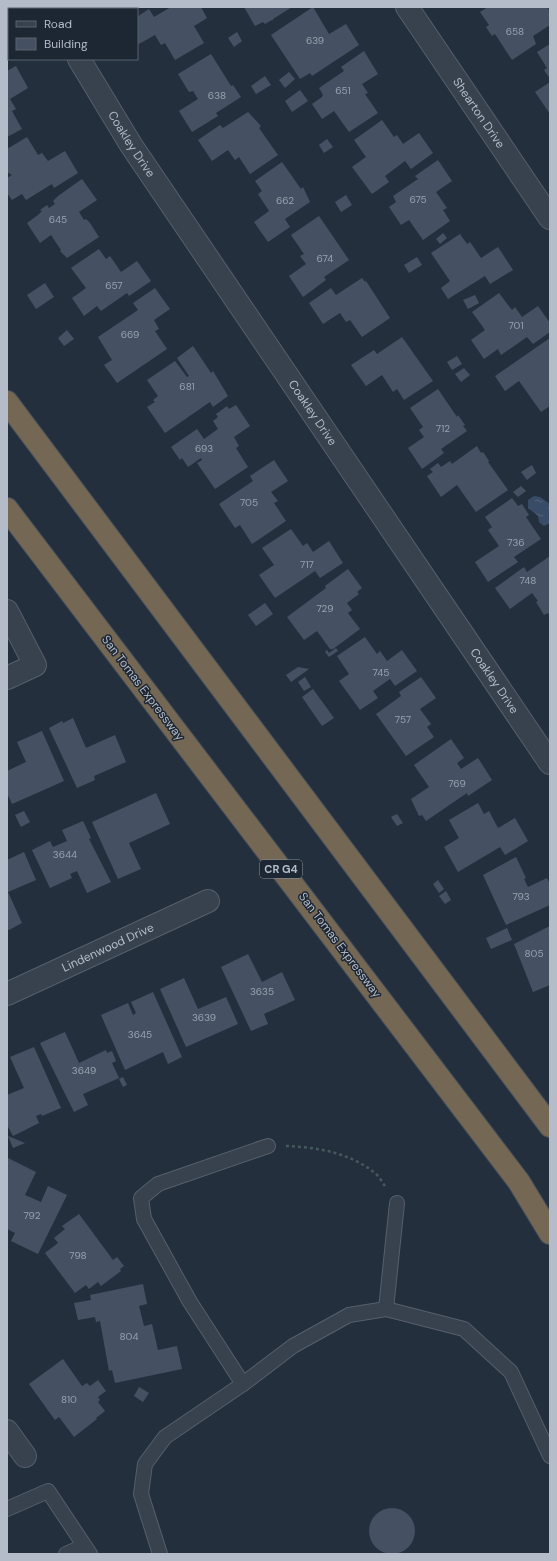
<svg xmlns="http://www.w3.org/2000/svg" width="557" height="1561" font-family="'DM Sans',sans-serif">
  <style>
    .water { fill: url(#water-ripples) }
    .building { fill: #455162 }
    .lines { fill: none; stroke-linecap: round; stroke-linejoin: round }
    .lane-casing { stroke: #565f6c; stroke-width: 16 }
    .street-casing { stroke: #565f6c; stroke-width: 24 }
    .highway-casing { stroke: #434c59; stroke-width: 24 }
    .path { stroke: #44595c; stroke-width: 2.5; stroke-dasharray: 3 3; stroke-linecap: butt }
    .lane { stroke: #38414e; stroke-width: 14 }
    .street { stroke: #38414e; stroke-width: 22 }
    .highway { stroke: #746855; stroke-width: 22 }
    .labels { text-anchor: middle; stroke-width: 3; stroke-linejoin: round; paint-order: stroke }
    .number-label { font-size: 10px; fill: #98a1af }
    .shield { fill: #1d2633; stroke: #878f9c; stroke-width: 1 }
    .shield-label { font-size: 11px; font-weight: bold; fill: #b4bcc9 }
    .street-label { font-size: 12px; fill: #b4bcc9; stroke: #1d2633 }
  </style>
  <defs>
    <pattern id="water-ripples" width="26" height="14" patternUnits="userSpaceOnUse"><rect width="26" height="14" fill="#394c67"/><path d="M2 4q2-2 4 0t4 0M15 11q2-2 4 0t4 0" fill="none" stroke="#53647b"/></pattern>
  </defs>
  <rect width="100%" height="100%" fill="#242f3e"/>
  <!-- water -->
  <path class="water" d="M534,496L540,497L550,504V523L544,526L539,522L538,516L528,508V500Z"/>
  <!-- building -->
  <g class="building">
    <path d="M117,7H136L132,9H118Z"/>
    <path d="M171,7H201L207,18L194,26L204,43L175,60L165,43L161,45L155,35L139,44L137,42V17L149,9L154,17Z"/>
    <path d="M244,7H292L273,19L272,21V20L265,24L263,22L255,26Z"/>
    <path d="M313,7L329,34L346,24L359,45L312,76L310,73L300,79L271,35Z"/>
    <path d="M488,7H547L550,11V25L533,36L536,44L512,60L495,34L492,36L486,27L489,25L480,12Z"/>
    <path d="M237,32L242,41L234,47L228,38Z"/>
    <path d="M550,44V79L544,70L547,68L537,52Z"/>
    <path d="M364,51L378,74L362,84L368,93L365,94L378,113L349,132L334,111L322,119L312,104L322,97L323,95L319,88L344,71L341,67Z"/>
    <path d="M211,54L231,86L233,85L241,97L216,113L218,116L192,132L179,111L198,99L193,91L189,92L178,74Z"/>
    <path d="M16,66L28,88L10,99L16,109L12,111L22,129L7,137V71Z"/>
    <path d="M289,72L295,79L285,88L279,80Z"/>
    <path d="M265,76L271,85L256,94L251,86Z"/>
    <path d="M550,82V114L535,92Z"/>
    <path d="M300,90L308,101L292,112L285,101Z"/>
    <path d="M248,112L261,126L259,128L278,155L250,174L239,157L235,160L228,150L212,161L198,140L220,125L223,128Z"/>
    <path d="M382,120L394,137L397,135L403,144L419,133L433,153L411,169L405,161L385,176L389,182L372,194L352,167L366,157L354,140Z"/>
    <path d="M27,137L38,155L42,153L48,161L65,151L78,173L54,188L52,184L26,200L22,194L12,200L7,193V178L12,175L7,172V149Z"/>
    <path d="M327,139L333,147L324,153L319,145Z"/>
    <path d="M438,160L452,181L436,192L447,208L443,210L450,221L423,240L409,220L401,225L389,207L396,202L393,196L418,179L415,176Z"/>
    <path d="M282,162L301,189L303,187L310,202L285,219L290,227L268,242L254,222L269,211L258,194L262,191L255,181Z"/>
    <path d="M82,179L97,200L79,212L84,220L86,219L90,223L99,237L67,258L60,251L61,250L51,235L40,243L27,223L38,215L42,211L40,210L47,205L49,208L55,204L53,201L58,196Z"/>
    <path d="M346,195L352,205L341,212L335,202Z"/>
    <path d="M319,216L349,260L324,277L326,280L303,297L289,276L306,264L300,256L304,254L291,235Z"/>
    <path d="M443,233L447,238L440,244L436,239Z"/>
    <path d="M460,234L467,244L470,242L481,258L498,247L513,270L490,284L485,276L448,299L441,288L450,281L431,253Z"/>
    <path d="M99,249L106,259L110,256L121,272L137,261L151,281L129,296L127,293L101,311L97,306L84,316L72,298L86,288L71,268Z"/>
    <path d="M417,257L422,265L409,273L404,265Z"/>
    <path d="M362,278L365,282L366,281L390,318L362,337L350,320L346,322L340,313L323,324L309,303L331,288L336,295Z"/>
    <path d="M45,283L54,297L36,309L27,295Z"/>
    <path d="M155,288L170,309L154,320L159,329L155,331L167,349L117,383L104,365L112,360L98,337L138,310L133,303Z"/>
    <path d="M499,293L512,310L515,307L522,317L538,306L550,323V332L533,344L527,337L501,355L498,349L484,359L471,340L485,330L472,312Z"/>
    <path d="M475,295L479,303L468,309L463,300Z"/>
    <path d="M67,330L74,339L64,346L58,338Z"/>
    <path d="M402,337L433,381L404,400L397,389L393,392L382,375L366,386L351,365L374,350L377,354Z"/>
    <path d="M550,338V406L541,412L519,381L505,391L495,376Z"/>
    <path d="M193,346L211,373L213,371L228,396L213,407L210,402L165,433L147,407L155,402L153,400L158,396L147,380L175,361L187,377L189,376L177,358Z"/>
    <path d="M457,356L462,364L452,370L447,362Z"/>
    <path d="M464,368L470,375L461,382L455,374Z"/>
    <path d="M438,389L457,417L458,415L465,425L463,426L467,431L441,449L444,453L422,469L408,448L424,437L419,430L423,427L410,408Z"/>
    <path d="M236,405L250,426L234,437L239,446L236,448L248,467L215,489L197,463L202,460L201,458L188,467L182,458L180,460L171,447L197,429L204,439L218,429L213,421L218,417L216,414L227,406L229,409Z"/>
    <path d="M477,446L481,453L483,452L489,461L488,462L508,490L476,512L457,485L441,497L427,476L433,472L430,469L438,463L441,467L450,461L452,464Z"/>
    <path d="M274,460L288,481L271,492L278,501L274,503L286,521L252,544L240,525L235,528L219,504L253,481L250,476Z"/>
    <path d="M532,465L536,473L527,480L521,472Z"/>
    <path d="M521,486L526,491L518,497L513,492Z"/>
    <path d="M512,498L518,506L522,504L529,515L526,517L541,539L514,557L518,562L488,582L475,562L499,546L488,530L492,527L485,517Z"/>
    <path d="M291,529L303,546L307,543L313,552L329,541L343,563L320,578L315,571L275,598L259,575L274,565L262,548Z"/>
    <path d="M550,556V616L548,613L544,615L536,602L538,601L532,593L510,609L495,588L524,567L527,572Z"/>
    <path d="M348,569L362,588L357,592L359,594L347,603L352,610L348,613L360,629L333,649H330L317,631L304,640L287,617L326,588L325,586Z"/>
    <path d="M265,603L273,614L256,626L248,615Z"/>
    <path d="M365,637L377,654L380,651L387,661L402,650L417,671L395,686L390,679L373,691L378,698L360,710L339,681L349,674L337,656Z"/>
    <path d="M336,648L338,651L329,657L325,652L327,650L329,653Z"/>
    <path d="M298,667L309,669L291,682L286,675Z"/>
    <path d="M305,677L311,687L304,691L298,682Z"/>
    <path d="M421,677L436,698L420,709L431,724L427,727L434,737L406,756L376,714L401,696L399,692Z"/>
    <path d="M313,689L334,718L322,726L302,697Z"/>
    <path d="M73,718L86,748L115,735L126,762L94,776L95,780L77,788L49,728L62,721L63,723Z"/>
    <path d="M42,731L64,781L12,804L7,793V771L26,762L17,742Z"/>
    <path d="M451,739L464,758L457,763L461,769L478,758L492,780L468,796L467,793L426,821L422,815L419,816L411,799L429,787L414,765Z"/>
    <path d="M156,793L170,824L129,843L141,869L118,879L92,822Z"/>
    <path d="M478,803L484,814L489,811L498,828L515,818L528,841L505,855L500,847L458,872L444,847L459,838L449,820Z"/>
    <path d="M24,811L30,822L21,827L15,815Z"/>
    <path d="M397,814L403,823L397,826L391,817Z"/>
    <path d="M83,821L91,838L89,839L111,882L87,893L77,871L70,874L72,878L50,888L32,850L50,841L53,847L67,841L62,830Z"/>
    <path d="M24,852L36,880L8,892L22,923L9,930L7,929V860Z"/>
    <path d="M516,857L526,878L524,879L528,887L547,878L550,884V905L506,925L483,875Z"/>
    <path d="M438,880L444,889L439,893L433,884Z"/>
    <path d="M446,891L451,900L445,904L439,896Z"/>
    <path d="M550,926V985L533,992L514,944Z"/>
    <path d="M507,928L512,940L491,949L486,938Z"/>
    <path d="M248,954L262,982L282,972L295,1000L264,1014L268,1024L251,1031L221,967Z"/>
    <path d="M184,978L198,1009L226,997L238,1024L186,1047L160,989Z"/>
    <path d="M153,992L182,1057L168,1064L163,1052L125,1070L101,1015L128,1003L133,1015L136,1013L131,1002Z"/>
    <path d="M65,1032L79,1063L106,1050L107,1053L112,1051L116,1061L112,1063L119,1078L83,1094L88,1105L74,1112L40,1043Z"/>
    <path d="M34,1047L61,1108L42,1116L41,1114L36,1116L39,1123L13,1136L7,1125V1095L24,1088L10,1057Z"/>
    <path d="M123,1077L127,1085L123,1087L119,1079Z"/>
    <path d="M8,1136L25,1143L13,1148Z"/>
    <path d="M8,1158L36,1172L25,1195L41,1202L48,1186L67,1195L38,1254L11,1241L15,1233L7,1229Z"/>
    <path d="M79,1214L113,1260L117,1257L124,1266L120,1269L121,1271L101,1286L98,1282L89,1289L86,1285L75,1293L45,1253L58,1243L54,1238L65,1229L62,1226Z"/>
    <path d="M143,1284L147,1304L139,1306L144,1326L152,1324L158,1350L177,1346L182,1369L115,1383L112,1370L109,1371L100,1321L96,1322L95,1317L78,1320L74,1303L91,1300L90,1295Z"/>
    <path d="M63,1359L82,1386L87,1383L90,1386L98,1380L106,1391L98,1397L100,1400L98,1402L105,1411L96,1418L97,1419L74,1437L59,1417L55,1420L29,1384Z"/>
    <path d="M139,1387L149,1393L143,1402L134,1396Z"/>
    <circle cx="392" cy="1531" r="23"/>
  </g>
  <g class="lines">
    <defs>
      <g id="lane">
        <path d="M386,1309L397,1203"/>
        <path d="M243,1384L190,1302L144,1219L141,1198L158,1184L268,1146"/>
        <path d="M7,1509L48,1491L90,1554"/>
        <path d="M66,1554L84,1546"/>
        <path d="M160,1554L141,1494L145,1464L165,1437L243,1384L293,1346L349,1315L386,1309L464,1329L511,1372L550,1456"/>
      </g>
      <g id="street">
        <path d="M50,7L51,9"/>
        <path id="s1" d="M407,7L550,218"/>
        <path id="s2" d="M79,59L131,145L550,763"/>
        <path d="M7,611L35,665L7,678"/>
        <path id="s3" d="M7,994L208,901"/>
        <path d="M7,1431L25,1456"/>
      </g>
      <g id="highway">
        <path d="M7,402L550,1126"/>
        <path d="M7,509L519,1182L550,1233"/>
      </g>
    </defs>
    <!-- lane casing -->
    <use href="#lane" class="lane-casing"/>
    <!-- street casing -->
    <use href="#street" class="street-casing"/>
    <!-- highway casing -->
    <use href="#highway" class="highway-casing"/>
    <!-- path -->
    <path class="path" d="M286,1146C317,1147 350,1153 375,1173C379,1176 383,1183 386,1188"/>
    <!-- lane -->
    <use href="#lane" class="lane"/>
    <!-- street -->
    <use href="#street" class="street"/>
    <!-- highway -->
    <use href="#highway" class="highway"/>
  </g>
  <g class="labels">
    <!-- number labels -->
    <g class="number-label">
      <text x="515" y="35">658</text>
      <text x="315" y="44">639</text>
      <text x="343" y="94">651</text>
      <text x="217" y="99">638</text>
      <text x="418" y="203">675</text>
      <text x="285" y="204">662</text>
      <text x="58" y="223">645</text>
      <text x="325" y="262">674</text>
      <text x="114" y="289">657</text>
      <text x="516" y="329">701</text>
      <text x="130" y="338">669</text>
      <text x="187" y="390">681</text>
      <text x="443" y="432">712</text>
      <text x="204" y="452">693</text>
      <text x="249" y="506">705</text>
      <text x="516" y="546">736</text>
      <text x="307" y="568">717</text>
      <text x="528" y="584">748</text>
      <text x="325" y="612">729</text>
      <text x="381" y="676">745</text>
      <text x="403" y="723">757</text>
      <text x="457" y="787">769</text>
      <text x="65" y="858">3644</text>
      <text x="521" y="900">793</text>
      <text x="534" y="957">805</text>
      <text x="262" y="995">3635</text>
      <text x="204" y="1021">3639</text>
      <text x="140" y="1038">3645</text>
      <text x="84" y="1074">3649</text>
      <text x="32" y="1219">792</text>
      <text x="78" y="1259">798</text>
      <text x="129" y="1340">804</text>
      <text x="69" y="1403">810</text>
    </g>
    <!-- shield labels -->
    <rect class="shield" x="260" y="860" width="42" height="18" rx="3"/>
    <g class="shield-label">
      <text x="281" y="873">CR G4</text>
    </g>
    <!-- street labels -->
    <g class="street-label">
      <text dy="4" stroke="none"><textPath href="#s1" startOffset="128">Shearton Drive</textPath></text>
      <text dy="4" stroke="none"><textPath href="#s2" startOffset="100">Coakley Drive</textPath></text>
      <text dy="4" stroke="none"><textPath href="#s2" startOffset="424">Coakley Drive</textPath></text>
      <text dy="4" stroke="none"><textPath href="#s2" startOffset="748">Coakley Drive</textPath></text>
      <text transform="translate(143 688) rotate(53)" y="4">San Tomas Expressway</text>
      <text transform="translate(340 945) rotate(53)" y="4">San Tomas Expressway</text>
      <text dy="4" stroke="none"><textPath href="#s3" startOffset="111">Lindenwood Drive</textPath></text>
    </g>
  </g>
  <!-- border -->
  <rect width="557" height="1561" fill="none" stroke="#b4bcc9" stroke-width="16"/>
  <!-- legend -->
  <rect x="8" y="8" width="130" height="52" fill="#1d2633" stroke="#59626f"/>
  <rect x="16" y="21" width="20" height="6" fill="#38414e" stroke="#59626f"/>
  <text x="44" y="28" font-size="12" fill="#b4bcc9">Road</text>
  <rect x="16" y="38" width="20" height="12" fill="#455162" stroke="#59626f"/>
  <text x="44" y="48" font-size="12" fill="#b4bcc9">Building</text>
</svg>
